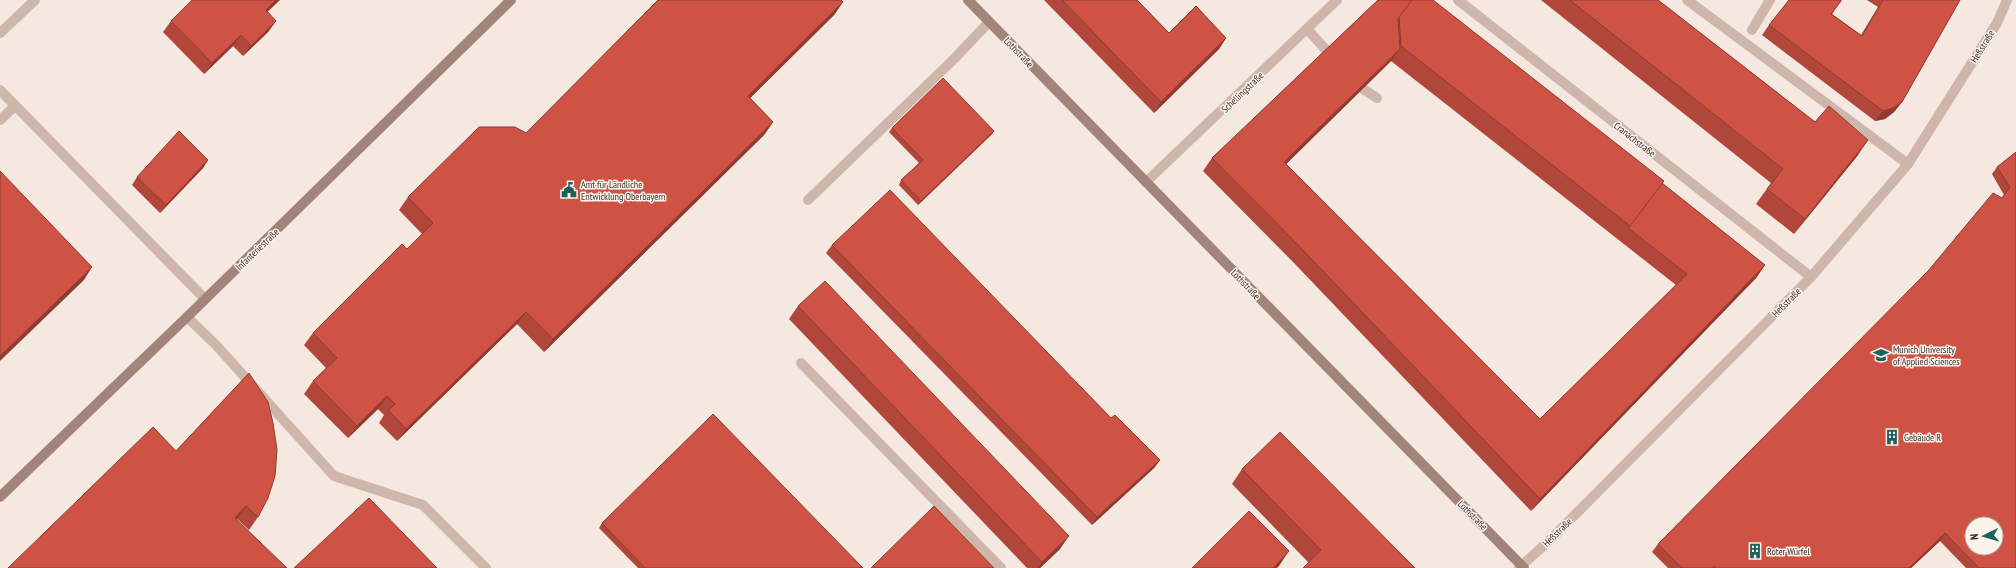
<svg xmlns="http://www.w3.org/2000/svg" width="2016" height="568" font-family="'PT Sans Narrow',sans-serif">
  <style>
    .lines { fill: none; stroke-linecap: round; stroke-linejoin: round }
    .lane { stroke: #ceb6aa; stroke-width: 10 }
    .street { stroke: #ceb6aa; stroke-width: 10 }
    .secondary { stroke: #a2847b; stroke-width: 10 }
    .wall { fill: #b1473b; fill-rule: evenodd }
    .shaded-wall { fill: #903a30 }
    .building { fill: #ce5345; stroke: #903a30; fill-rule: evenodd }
    .labels { text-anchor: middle; stroke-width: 3; stroke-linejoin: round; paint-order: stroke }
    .street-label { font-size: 10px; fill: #3b2d2a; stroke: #fcf3ed }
    .poi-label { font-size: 10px; fill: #3b2d2a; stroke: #fcf3ed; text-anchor: start }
  </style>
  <rect width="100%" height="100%" fill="#f5e8e0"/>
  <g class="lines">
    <!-- lane -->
    <g class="lane">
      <path d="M1687,0L1908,164"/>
      <path d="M1307,29L1328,52"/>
      <path d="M1752,30L1770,0"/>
      <path d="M0,33L35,0"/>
      <path d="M1363,89L1377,98"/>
      <path d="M0,90L205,299"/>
      <path d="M0,120L15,106"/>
      <path d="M808,200L954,59L989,22"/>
      <path d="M187,317L216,345L334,476L423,505L486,568"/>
      <path d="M801,363L1001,568"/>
    </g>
    <!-- street -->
    <g class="street">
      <path d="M1458,0L1811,277"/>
      <path d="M1146,182L1337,0"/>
      <path d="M1519,568L1552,538L1811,277L1908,164L1997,23L2007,0"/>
    </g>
    <!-- secondary -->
    <g class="secondary">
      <path d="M968,0L1524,568"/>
      <path d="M0,497L187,317L511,0"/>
    </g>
  </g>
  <!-- wall -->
  <g class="wall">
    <path d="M1044,0H1137L1169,33L1226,38L1219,49L1154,113Z"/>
    <path d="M1378,0L1662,183L1765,265L1756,278L1531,511L1294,263L1203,171L1212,158ZM1391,61L1676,285L1540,419L1286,164Z"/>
    <path d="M1541,0H1658L1858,155L1794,234L1756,204L1771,183Z"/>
    <path d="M1867,0H1960L1902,102L1894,112L1885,119L1875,121L1762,35L1769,25L1834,11L1832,14L1861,35L1878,7Z"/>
    <path d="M843,2L834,15L750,98L773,122L764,135L544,352L517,324L397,441L379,423L384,415L378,409L348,438L304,394L313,381L326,368L304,345L313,333L407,249L422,234L399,210L408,197Z"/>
    <path d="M267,12L276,21L268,32L243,56L233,46L204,74L163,32L171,21Z"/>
    <path d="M892,128L994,131L991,135L918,205L899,185L901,180L919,163L889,132Z"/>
    <path d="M2016,152V568H1966L1940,541L1911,568H1668L1652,552L1658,544L2002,198L2004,195L1992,174L1997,167Z"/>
    <path d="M208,160L203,168L160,213L132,185L137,177Z"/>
    <path d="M832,245L1111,418L1160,460L1154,468L1092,525L826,253Z"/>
    <path d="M798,306L1060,549L1040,568H1027L789,319Z"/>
    <path d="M249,373L258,517L249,530L237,519L8,568L176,451Z"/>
    <path d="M1242,469L1415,568L1308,562L1232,484Z"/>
    <path d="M602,523L863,568H638L599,528Z"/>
  </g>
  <!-- shaded-wall -->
  <g class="shaded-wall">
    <path d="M276,0H280L258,21L266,10Z"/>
    <path d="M1841,1L1834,11L1823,25L1831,14Z"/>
    <path d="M843,2L834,15L739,109L748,96Z"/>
    <path d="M276,21L268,32L243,56L251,46Z"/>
    <path d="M241,35L233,46L204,74L212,63Z"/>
    <path d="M1226,38L1219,49L1154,113L1161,102Z"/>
    <path d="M1400,49L1391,61L1275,175L1284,162Z"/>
    <path d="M1902,102L1894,112L1885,119L1875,121L1883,111Z"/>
    <path d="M773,122L764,135L544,352L553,339Z"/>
    <path d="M994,131L991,135L918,205L921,201Z"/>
    <path d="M1868,140L1858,155L1794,234L1805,219Z"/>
    <path d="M208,160L203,168L160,213L166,205Z"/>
    <path d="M1765,265L1756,278L1531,511L1540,499Z"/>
    <path d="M92,267L84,280L0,361V356Z"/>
    <path d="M526,312L517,324L397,441L406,429Z"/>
    <path d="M387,396L378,409L348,438L357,426Z"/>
    <path d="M1160,460L1154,468L1092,525L1097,517Z"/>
    <path d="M246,506L237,519L226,531L235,518Z"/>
    <path d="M1945,533L1940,541L1911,568H1909Z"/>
    <path d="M1069,536L1060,549L1040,568H1038L1042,562Z"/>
    <path d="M1289,551L1279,566L1277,568H1273Z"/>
  </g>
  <!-- building -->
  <g class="building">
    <path d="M192,0H276L266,10L276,21L251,46L241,35L212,63L171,21Z"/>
    <path d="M658,0H841L843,2L748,96L773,122L553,339L526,312L406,429L388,410L395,404L387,396L357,426L313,381L337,358L313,333L402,244L407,249L433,223L408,197L479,127H515L526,133Z"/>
    <path d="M1062,0H1137L1169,33L1196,6L1226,38L1161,102Z"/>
    <path d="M1378,0H1412L1398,19L1400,49L1284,162L1540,419L1687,274L1628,228L1662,183L1765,265L1540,499L1303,250L1212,158Z"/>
    <path d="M1412,0H1433L1664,181L1630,226L1401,46L1399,17Z"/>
    <path d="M1570,0H1658L1815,122L1829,106L1868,140L1805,219L1767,189L1783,169Z"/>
    <path d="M1789,0H1841V1L1831,14L1862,36L1883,0H1960L1902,102L1893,108L1883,111L1769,25Z"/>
    <path d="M943,78L994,131L921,201L901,180L923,160L892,128Z"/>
    <path d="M179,131L208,160L166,205L137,177Z"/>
    <path d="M2016,152V568H1979L1945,533L1909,568H1716L1714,566L1712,568H1682L1658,544L1928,271L1993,193L2002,198L2010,187L1997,167ZM1972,524H1996V548H1972Z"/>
    <path d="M0,171L92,267L0,356Z"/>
    <path d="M890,190L1111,418L1115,415L1160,460L1097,517L832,245Z"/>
    <path d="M825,281L1069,536L1042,562L798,306Z"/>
    <path d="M249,373L268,402L273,423L277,450L275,476L268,498L258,517L246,506L235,518L287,568H8L153,427L176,451Z"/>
    <path d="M713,414L863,568H645L602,523Z"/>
    <path d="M1280,432L1415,568H1303L1321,550L1242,469Z"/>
    <path d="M369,498L437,568H294Z"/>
    <path d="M934,506L994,568H871Z"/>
    <path d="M1249,511L1289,551L1274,567V568H1192Z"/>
  </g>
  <!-- icons -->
  <defs>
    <symbol id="civic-bare" viewBox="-9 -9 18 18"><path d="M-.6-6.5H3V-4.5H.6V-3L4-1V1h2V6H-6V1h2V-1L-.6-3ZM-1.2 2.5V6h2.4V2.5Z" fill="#1c615c" stroke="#fcf3ed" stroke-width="2.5" paint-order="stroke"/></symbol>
    <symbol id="university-bare" viewBox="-9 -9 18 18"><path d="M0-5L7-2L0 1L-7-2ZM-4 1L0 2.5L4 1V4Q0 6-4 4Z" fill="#1c615c" stroke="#fcf3ed" stroke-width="2.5" paint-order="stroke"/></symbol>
    <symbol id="building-bare" viewBox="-9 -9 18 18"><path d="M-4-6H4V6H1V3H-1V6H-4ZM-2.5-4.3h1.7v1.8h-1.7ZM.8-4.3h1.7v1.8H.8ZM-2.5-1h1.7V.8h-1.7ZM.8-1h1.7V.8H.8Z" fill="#1c615c" stroke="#fcf3ed" stroke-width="2.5" paint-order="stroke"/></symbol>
  </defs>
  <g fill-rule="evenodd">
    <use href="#civic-bare" x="558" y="179" width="22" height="22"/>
    <use href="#university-bare" x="1870" y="344" width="22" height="22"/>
    <use href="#building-bare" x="1881" y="426" width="22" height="22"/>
    <use href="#building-bare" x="1744" y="540" width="22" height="22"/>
  </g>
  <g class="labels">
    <!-- street labels -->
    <g class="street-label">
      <text transform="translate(1982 46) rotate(-58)" y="4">Heßstraße</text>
      <text transform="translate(1019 52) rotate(46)" y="4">Lothstraße</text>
      <text transform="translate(1242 92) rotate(-44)" y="4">Schellingstraße</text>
      <text transform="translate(1635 139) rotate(38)" y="4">Cranachstraße</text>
      <text transform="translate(257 249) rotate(-44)" y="4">Infanteriestraße</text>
      <text transform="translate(1246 284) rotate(46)" y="4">Lothstraße</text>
      <text transform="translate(1786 302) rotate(-45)" y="4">Heßstraße</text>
      <text transform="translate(1473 515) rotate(45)" y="4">Lothstraße</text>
      <text transform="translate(1557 532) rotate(-44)" y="4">Heßstraße</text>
    </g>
    <!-- poi labels -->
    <g class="poi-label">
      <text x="581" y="188">Amt für Ländliche<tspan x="581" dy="12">Entwicklung Oberbayern</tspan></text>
      <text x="1893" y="353">Munich University<tspan x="1893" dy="12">of Applied Sciences</tspan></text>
      <text x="1904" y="441">Gebäude R</text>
      <text x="1767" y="555">Roter Würfel</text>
    </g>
  </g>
  <!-- north arrow -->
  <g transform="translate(1984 536) rotate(265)"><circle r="19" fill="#fcf3ed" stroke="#afa49f"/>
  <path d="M0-3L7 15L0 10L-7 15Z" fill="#1c615c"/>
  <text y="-6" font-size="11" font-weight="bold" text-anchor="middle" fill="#3b2d2a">N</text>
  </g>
</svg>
